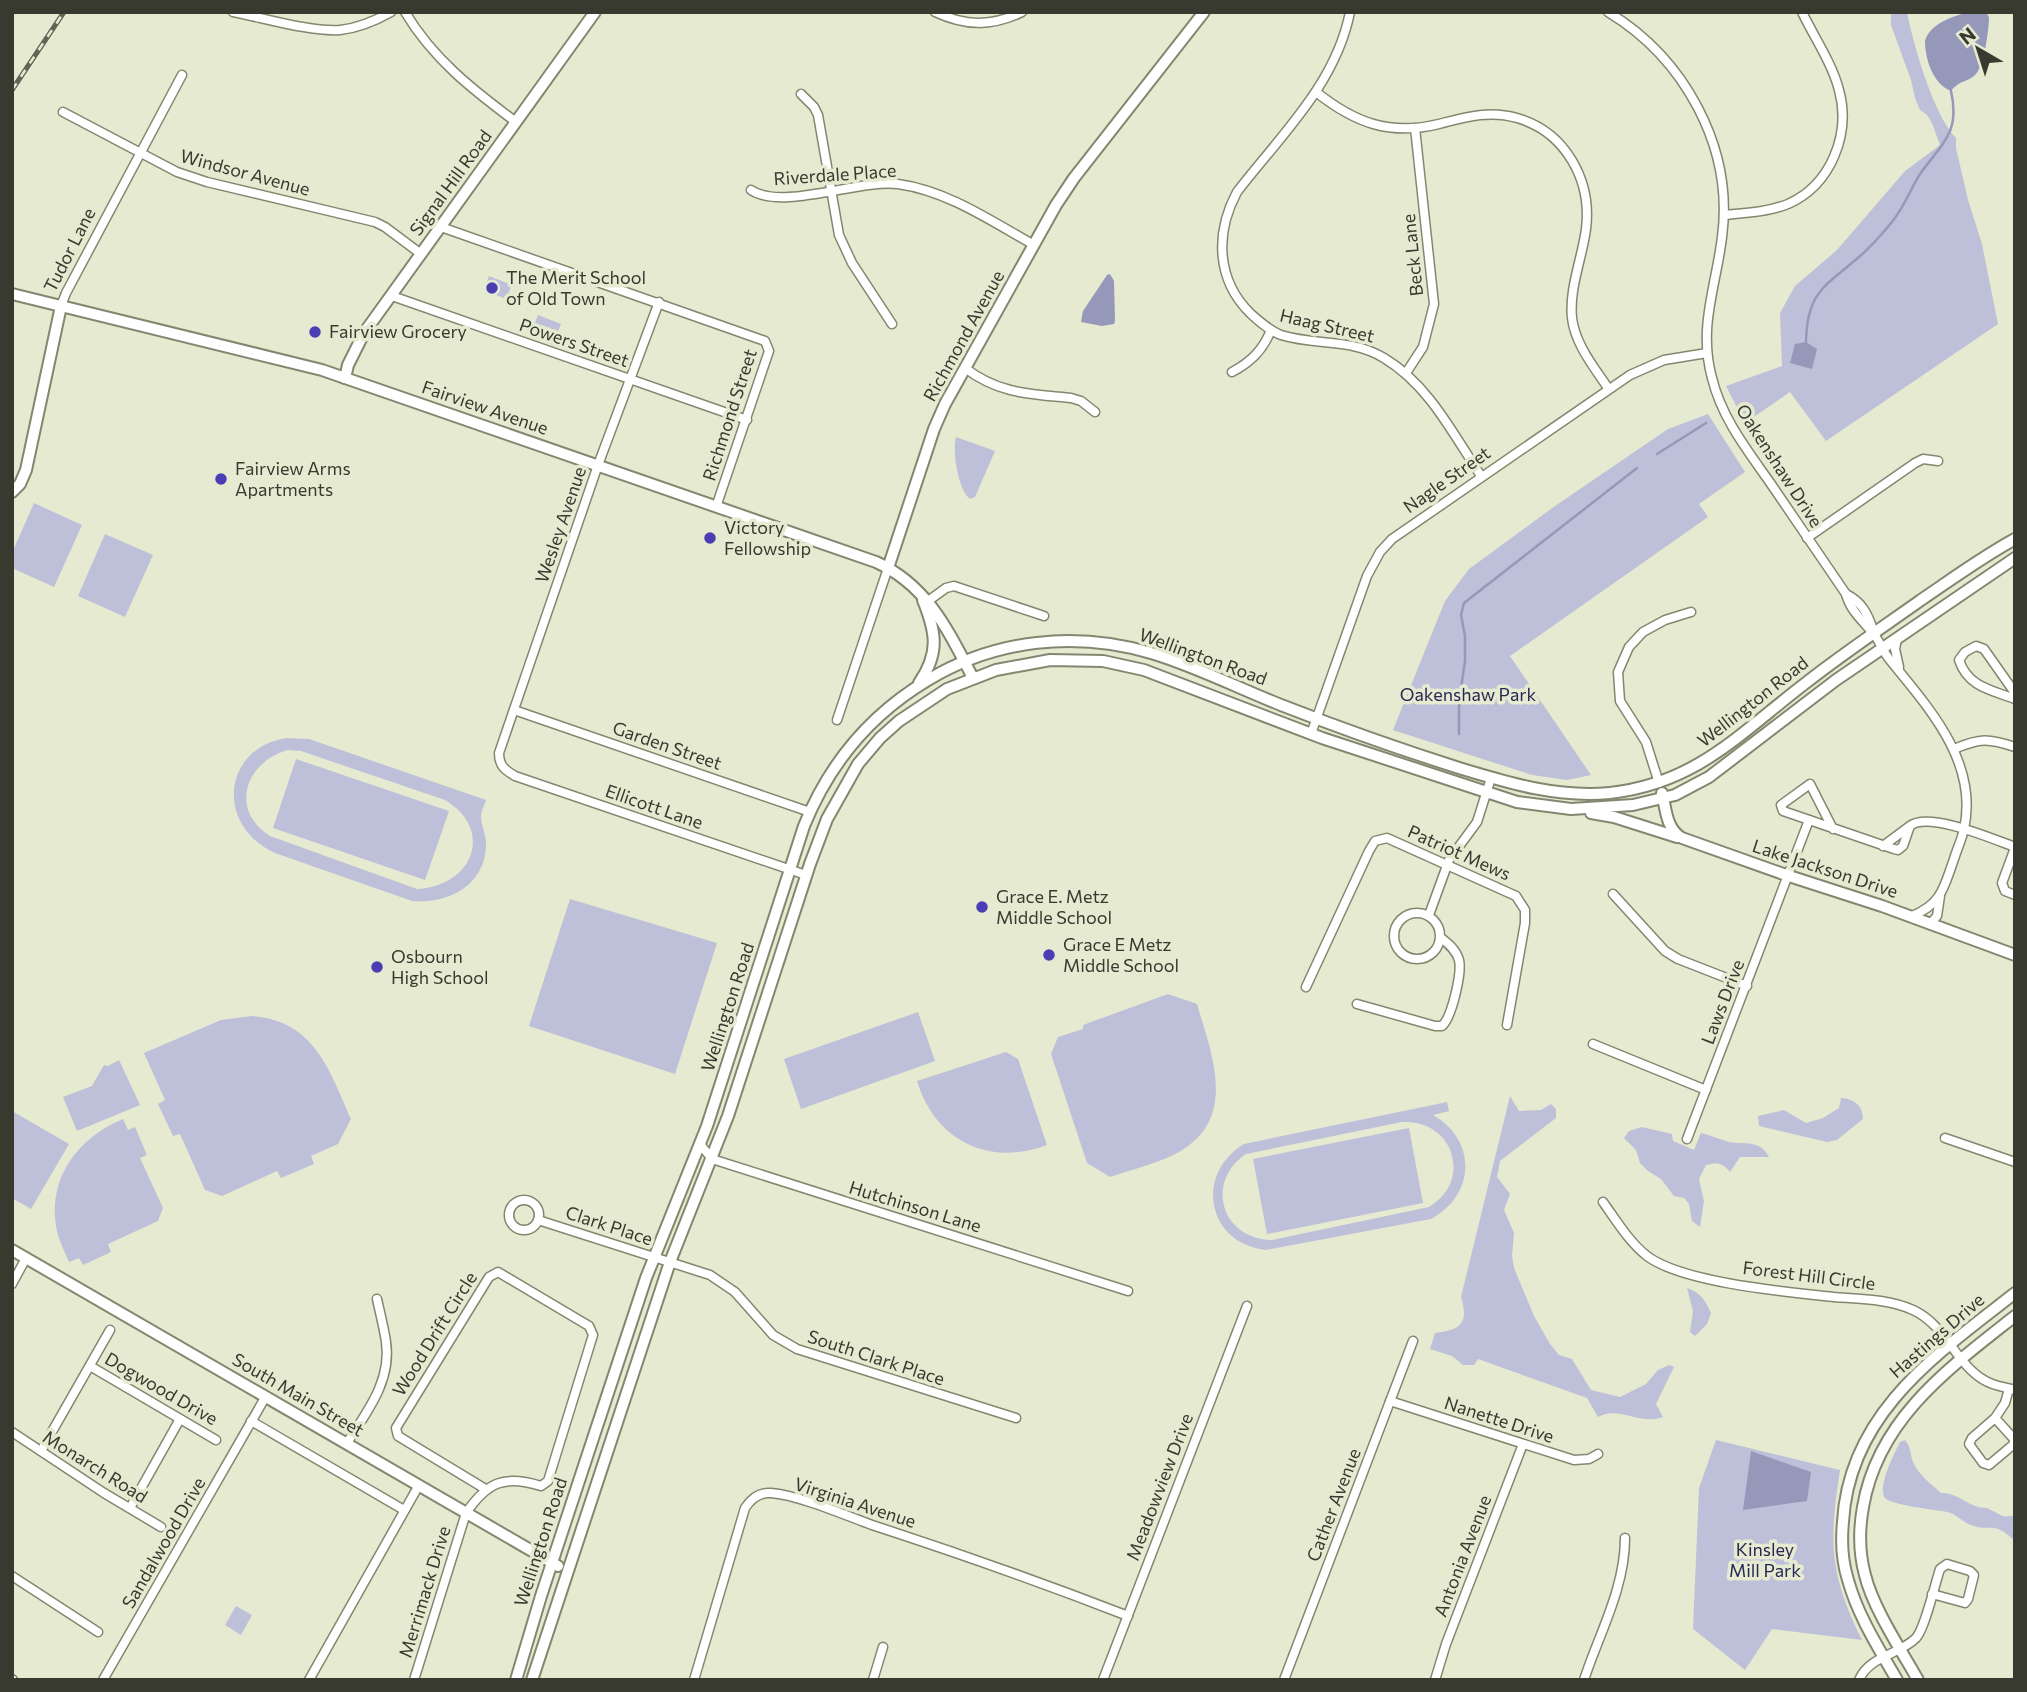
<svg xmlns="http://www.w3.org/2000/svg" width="2027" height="1692" font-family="Commissioner,sans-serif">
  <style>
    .green { fill: #bec0d9; fill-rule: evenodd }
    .water { fill: #9698ba }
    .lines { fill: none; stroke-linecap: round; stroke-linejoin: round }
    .stream { stroke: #9698ba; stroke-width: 2.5 }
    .street-casing { stroke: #83876f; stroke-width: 11 }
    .secondary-casing { stroke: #83876f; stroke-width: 14 }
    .street { stroke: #fff; stroke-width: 8 }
    .secondary { stroke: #fff; stroke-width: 10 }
    .rail-casing { stroke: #626456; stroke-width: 5 }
    .rail { stroke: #e6ead0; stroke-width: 2.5; stroke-dasharray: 8; stroke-linecap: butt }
    .poi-dot { fill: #4b3db4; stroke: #e6ead0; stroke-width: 2.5 }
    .labels { text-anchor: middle; stroke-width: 7; stroke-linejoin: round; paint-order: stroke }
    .street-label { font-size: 18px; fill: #383a30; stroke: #e6ead0 }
    .poi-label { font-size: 18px; fill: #383a30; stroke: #e6ead0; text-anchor: start }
    .park-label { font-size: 18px; fill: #282754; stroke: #e6ead0 }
  </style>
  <rect width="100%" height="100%" fill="#e6ead0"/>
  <!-- green -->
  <g class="green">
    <path d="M1891,12H1907C1913,44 1934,116 1956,138V148L1968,200L1982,244L1998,324L1826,441L1790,392L1745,423L1726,386L1782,366L1780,313L1795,286L1837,250L1905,171L1940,145L1932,123L1927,115L1920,110L1915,98L1911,80L1891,25Z"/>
    <path d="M489,276L512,285L506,299L484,290Z"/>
    <path d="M538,315L561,324L553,345L530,336Z"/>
    <path d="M1708,414L1745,472L1699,504L1708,517L1510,656L1591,775L1567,780L1532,775L1393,730L1445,601L1469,569L1555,506L1668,429Z"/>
    <path d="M956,437L995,451L975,497L970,499C958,490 952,451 956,437Z"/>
    <path d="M34,503L82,525L54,587L12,568V553Z"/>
    <path d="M105,534L153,555L125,617L78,596Z"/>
    <path d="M286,738L309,739L486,800C485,804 481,811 481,816C481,826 487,836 486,848C483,887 447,904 412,901L275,853C216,827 221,749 286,738ZM288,750L301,751L445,800C495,830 473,886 417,889L270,836C229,810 245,762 288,750Z"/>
    <path d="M296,759L449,811L425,880L273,828Z"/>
    <path d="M570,899L717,943L675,1074L529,1026Z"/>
    <path d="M1168,994L1197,1004C1213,1058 1240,1124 1171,1156C1152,1165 1130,1170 1110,1177L1087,1163L1051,1054L1058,1037L1083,1029V1025Z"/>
    <path d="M918,1012L935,1061L801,1109L784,1059Z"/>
    <path d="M251,1016C314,1020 329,1069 351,1119L338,1144L311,1156L314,1164L281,1178L277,1171L222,1196L205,1190L180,1134L173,1136L158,1104L165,1100L144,1053L221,1020Z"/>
    <path d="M1006,1052L1018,1059L1047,1145C989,1167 935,1141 917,1081Z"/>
    <path d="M119,1060L140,1105L77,1131L63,1097L92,1086L104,1065L108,1066Z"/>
    <path d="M1510,1096L1519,1111L1541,1110L1551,1104L1556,1109V1118L1500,1161L1497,1177L1510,1194L1504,1210L1514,1233L1512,1255L1514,1268L1534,1316L1550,1344L1559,1355L1572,1359L1591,1390L1620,1397L1646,1384L1658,1370L1669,1365L1674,1367L1656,1404L1663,1417C1640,1426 1620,1405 1598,1417L1587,1398L1478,1359L1474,1365H1463L1452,1356L1430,1349L1435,1333C1461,1330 1469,1323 1461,1297Z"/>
    <path d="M1841,1098C1854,1099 1863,1105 1863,1119L1837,1140L1827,1142L1759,1126L1758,1116L1784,1110L1806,1123L1823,1118L1839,1108Z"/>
    <path d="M1447,1102L1449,1111L1433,1115C1477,1140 1476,1195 1431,1219L1266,1250C1207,1244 1194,1174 1244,1144ZM1402,1122C1454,1119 1473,1181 1429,1207L1272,1240C1222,1240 1204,1182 1246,1154Z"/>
    <path d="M12,1111L69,1144L31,1209L12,1198Z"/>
    <path d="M123,1119L128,1130L135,1127L147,1155L140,1158L163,1208L158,1221L108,1244L111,1252L83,1265L79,1258L69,1262C64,1250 58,1239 56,1226C48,1177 79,1137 123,1119Z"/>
    <path d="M1642,1127L1672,1134L1673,1141L1694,1150L1701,1133C1710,1135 1719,1139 1729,1142C1745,1145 1760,1139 1769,1157H1740L1730,1172C1723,1163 1717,1162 1706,1165L1699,1179L1704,1201L1700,1227L1692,1221L1689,1204L1684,1198L1674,1196L1661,1179L1648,1171L1640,1163L1636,1150L1624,1138L1629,1131Z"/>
    <path d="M1409,1128L1423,1203L1267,1234L1253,1159Z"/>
    <path d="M1687,1288C1700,1292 1706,1301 1711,1313L1707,1324L1695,1336L1690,1332L1693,1311Z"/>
    <path d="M1716,1440L1840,1470C1829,1542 1829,1573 1862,1640L1772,1629L1745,1670L1693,1629L1699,1488Z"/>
    <path d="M1905,1440C1911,1447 1910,1454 1913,1462C1918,1474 1931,1484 1941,1493C1955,1492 1965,1503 1978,1507C1981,1508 1986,1507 1989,1509C2000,1514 2002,1519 2015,1515V1541C1992,1519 1991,1533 1971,1525C1962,1522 1957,1514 1947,1512C1936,1510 1891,1505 1885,1498C1877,1487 1894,1454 1900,1442Z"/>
    <path d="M236,1606L252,1615L241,1635L225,1625Z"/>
  </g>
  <!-- water -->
  <g class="water">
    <path d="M1971,12H1986L1989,17C1989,29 1984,69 1974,76C1965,83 1960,80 1951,91C1933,84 1925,59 1925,41C1930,23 1955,15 1971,12Z"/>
    <path d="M1110,274L1114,281L1115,321L1114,324L1102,326L1081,322L1083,311L1107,275Z"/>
    <path d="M1806,342L1817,349L1812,369L1790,363L1795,344Z"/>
    <path d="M1751,1451L1811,1472L1807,1501L1743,1510Z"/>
  </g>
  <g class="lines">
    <!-- stream -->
    <g class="stream">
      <path d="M1806,342C1807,292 1824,287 1859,257C1871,247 1882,234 1892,222C1905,206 1911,187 1922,171C1944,142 1960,131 1951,91"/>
      <path d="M1657,454L1706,423"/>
      <path d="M1459,734V702L1465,661V636L1461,615L1464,603L1637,468"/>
    </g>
    <defs>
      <g id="street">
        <path d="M233,12C264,18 311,32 340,30C359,28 375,21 391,12"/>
        <path d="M405,12C433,59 473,90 516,122"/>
        <path d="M935,12C965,26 991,27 1022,12"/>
        <path d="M1350,12C1336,84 1280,136 1237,192C1215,233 1216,280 1251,314C1260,322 1270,331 1281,335C1316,346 1352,338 1384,358C1429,385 1453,434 1481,476"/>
        <path d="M1608,12C1684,58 1734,147 1722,237C1716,287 1698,327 1712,378C1722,419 1748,451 1771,484C1796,521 1821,557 1846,594C1851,613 1865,622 1876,637C1881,645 1884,653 1890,660C1928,707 1979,762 1964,829C1962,839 1957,849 1954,859C1944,887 1942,904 1912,916"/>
        <path d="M1316,92C1355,123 1390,136 1439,124C1466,117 1489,110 1517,118C1566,132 1592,181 1586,229C1582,259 1569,288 1572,318C1575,344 1594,367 1608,388"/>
        <path d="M801,94L814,107L818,115L839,235L852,263L892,324"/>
        <path d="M63,112L177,172L207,182L375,222L385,227L421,254"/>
        <path d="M751,190C782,211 859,179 898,184C948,191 991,221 1034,245"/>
        <path d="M1724,215C1746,213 1768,212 1788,204C1831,185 1851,134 1839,90C1832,63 1814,37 1802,12"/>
        <path d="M441,227L765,341L769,351L716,507"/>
        <path d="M392,296L747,420"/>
        <path d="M659,302L598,465L499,753C499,766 505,770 515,776L806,875"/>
        <path d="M61,306L66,293L182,75"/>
        <path d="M965,368C999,394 1030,394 1071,398L1081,401L1095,412"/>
        <path d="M1232,372C1251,362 1263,350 1271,330"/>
        <path d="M1406,373L1423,347L1434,304L1415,128"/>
        <path d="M1807,538L1915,463L1923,459L1938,461"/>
        <path d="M1846,594C1862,602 1868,614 1873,630"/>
        <path d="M928,601L946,588L954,586L1044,616"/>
        <path d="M1897,639L1895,649L1899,667"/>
        <path d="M2015,693L1984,649L1976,646L1965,652L1959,660C1968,687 1991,690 2015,699"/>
        <path d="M514,710L810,812"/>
        <path d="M837,720L888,568"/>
        <path d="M1311,734L1367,576L1380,552L1392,539L1630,375L1664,360L1707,353"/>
        <path d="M1954,749C1980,738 1988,738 2015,747"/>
        <path d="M1659,783L1646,742L1620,701L1618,672L1629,647L1643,632L1665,620L1691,612"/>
        <path d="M1833,829L1810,784L1781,805L1783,811L1894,849L1898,850L1903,846L1910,826C1928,811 1993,839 2015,847"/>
        <path d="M1883,846L1910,826"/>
        <path d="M2015,848L2002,883L2005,891L2015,895"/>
        <path d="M1613,894L1665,951L1678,959L1747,986"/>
        <circle cx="1417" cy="936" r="23"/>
        <path d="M1429,915L1449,860L1477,822L1491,778"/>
        <path d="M1931,923L1937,916L1940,896"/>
        <path d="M1306,987L1369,851L1375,841L1387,838L1516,896L1525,910V923L1507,1025"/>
        <path d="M1357,1004L1435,1026H1442C1452,1017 1462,973 1459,960C1456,950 1449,944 1441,938"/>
        <path d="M1593,1044L1706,1090"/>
        <path d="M1945,1138L2015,1162"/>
        <path d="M1687,1139L1809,820"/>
        <path d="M700,1144L712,1159L1128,1291"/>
        <circle cx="524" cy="1215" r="15"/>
        <path d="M1603,1202C1616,1220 1629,1242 1647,1256C1683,1283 1788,1292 1834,1297C1860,1299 1889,1299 1913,1310C1946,1325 1955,1363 1984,1380C1993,1386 2005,1387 2015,1390"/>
        <path d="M538,1220L710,1275L735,1292L773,1335L797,1349L1016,1418"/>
        <path d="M12,1284L26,1258"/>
        <path d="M90,1366L216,1440"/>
        <path d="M1390,1401L1574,1460L1589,1459L1598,1454"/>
        <path d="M1995,1418L1972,1438L1969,1444L1983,1463L1989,1465L2014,1444V1439L1995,1418L2005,1403L2009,1389"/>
        <path d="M251,1421L404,1510"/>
        <path d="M12,1432L104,1493L161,1527"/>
        <path d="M347,1443C366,1413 392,1381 386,1342C384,1328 380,1313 377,1299"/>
        <path d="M41,1451L110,1330"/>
        <path d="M130,1508L180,1419"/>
        <path d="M12,1576L98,1632"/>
        <path d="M12,1679L13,1680"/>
        <path d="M103,1680L266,1396"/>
        <path d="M309,1680L419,1485"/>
        <path d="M414,1680L466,1513C488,1481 505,1475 541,1486L548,1481L593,1335L589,1326L498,1272L489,1277L396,1428L398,1436L487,1490"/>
        <path d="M694,1680L745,1508C751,1499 759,1492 771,1493C798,1495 845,1515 872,1525C958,1553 1043,1583 1128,1616"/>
        <path d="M873,1680L883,1647"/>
        <path d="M1103,1680L1247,1306"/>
        <path d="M1284,1680L1413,1341"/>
        <path d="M1435,1680L1446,1644L1523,1444"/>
        <path d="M1584,1680C1599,1634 1625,1588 1625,1538"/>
        <path d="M1859,1680C1869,1656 1899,1655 1916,1638C1925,1628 1935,1584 1940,1569L1947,1564L1970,1571L1974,1575L1968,1599L1965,1603L1932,1594"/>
      </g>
      <g id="secondary">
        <path d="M12,294L322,370L876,562C927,585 948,630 973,678"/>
        <path d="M345,378L348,365L364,333L595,12"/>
        <path d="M12,492L20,484L26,470L61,306"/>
        <path d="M888,568L934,429L945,404L1056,205L1074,178L1204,12"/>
        <path d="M919,683C940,653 936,632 923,600"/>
        <path d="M1662,793C1666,809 1666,829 1682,838L1789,876L1882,906L2015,955"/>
        <path d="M1591,813L1614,817L1677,837"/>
        <path d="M12,1250L558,1566"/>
        <path d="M516,1680L541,1596L646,1278L707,1126L804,826C829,764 871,714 928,680C996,639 1076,631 1151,653C1195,666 1238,688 1281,705C1340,728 1399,749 1459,768C1509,783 1557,798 1610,793C1698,783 1741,732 1807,682C1844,653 1883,627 1921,600C1952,579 1982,557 2015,539"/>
        <path d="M532,1680L670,1262L728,1116L810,864L827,819L858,764L880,738L899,721L947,689L996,670L1050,660L1103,661L1144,670L1322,738L1517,802L1571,809L1633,805L1675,795L1709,777L1836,680L2015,558"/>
        <path d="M1897,1680C1878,1647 1858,1616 1848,1580C1842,1561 1841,1542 1843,1522C1849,1413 1937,1354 2015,1293"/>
        <path d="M1918,1680C1901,1650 1873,1608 1865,1575C1859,1553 1859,1529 1863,1507C1878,1419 1949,1368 2015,1316"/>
      </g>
    </defs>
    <!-- street casing -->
    <use href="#street" class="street-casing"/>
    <!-- secondary casing -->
    <use href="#secondary" class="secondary-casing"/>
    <!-- street -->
    <use href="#street" class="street"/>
    <!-- secondary -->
    <use href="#secondary" class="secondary"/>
    <defs>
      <path id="rail" d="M12,90L64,12"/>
    </defs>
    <!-- rail casing -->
    <use href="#rail" class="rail-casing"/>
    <!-- rail -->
    <use href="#rail" class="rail"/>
  </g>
  <!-- markers -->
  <g class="poi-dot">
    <circle cx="492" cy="288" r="7"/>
    <circle cx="315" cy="332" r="7"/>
    <circle cx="221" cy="479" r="7"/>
    <circle cx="710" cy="538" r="7"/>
    <circle cx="982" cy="907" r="7"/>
    <circle cx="1049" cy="955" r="7"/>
    <circle cx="377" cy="967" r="7"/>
  </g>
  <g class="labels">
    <!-- street labels -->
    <g class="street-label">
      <text transform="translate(245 173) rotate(15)" y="6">Windsor Avenue</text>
      <text transform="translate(835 175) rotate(-4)" y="6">Riverdale Place</text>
      <text transform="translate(451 183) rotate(-54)" y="6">Signal Hill Road</text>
      <text transform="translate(70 250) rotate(-63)" y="6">Tudor Lane</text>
      <text transform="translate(1413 255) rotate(-96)" y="6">Beck Lane</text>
      <text transform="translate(1327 326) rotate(13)" y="6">Haag Street</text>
      <text transform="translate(964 336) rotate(-61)" y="6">Richmond Avenue</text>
      <text transform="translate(574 343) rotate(19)" y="6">Powers Street</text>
      <text transform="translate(485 408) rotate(19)" y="6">Fairview Avenue</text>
      <text transform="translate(730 415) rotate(-72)" y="6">Richmond Street</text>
      <text transform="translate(1779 466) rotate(57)" y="6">Oakenshaw Drive</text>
      <text transform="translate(1447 480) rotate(-35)" y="6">Nagle Street</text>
      <text transform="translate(561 525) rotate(-71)" y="6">Wesley Avenue</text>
      <text transform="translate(1203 657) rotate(20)" y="6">Wellington Road</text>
      <text transform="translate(1753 702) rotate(-38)" y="6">Wellington Road</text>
      <text transform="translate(667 746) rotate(19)" y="6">Garden Street</text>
      <text transform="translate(654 807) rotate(19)" y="6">Ellicott Lane</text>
      <text transform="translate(1459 853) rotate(24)" y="6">Patriot Mews</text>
      <text transform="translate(1825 869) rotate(18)" y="6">Lake Jackson Drive</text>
      <text transform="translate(1723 1002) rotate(-69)" y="6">Laws Drive</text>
      <text transform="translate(728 1007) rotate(-72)" y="6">Wellington Road</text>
      <text transform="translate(915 1207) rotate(17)" y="6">Hutchinson Lane</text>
      <text transform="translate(609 1226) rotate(18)" y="6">Clark Place</text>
      <text transform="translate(1809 1276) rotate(7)" y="6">Forest Hill Circle</text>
      <text transform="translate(435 1334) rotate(-58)" y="6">Wood Drift Circle</text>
      <text transform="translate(1937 1336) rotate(-41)" y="6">Hastings Drive</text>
      <text transform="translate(876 1358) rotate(18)" y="6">South Clark Place</text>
      <text transform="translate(161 1389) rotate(30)" y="6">Dogwood Drive</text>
      <text transform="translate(298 1395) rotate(30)" y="6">South Main Street</text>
      <text transform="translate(1499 1420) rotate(18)" y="6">Nanette Drive</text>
      <text transform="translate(95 1467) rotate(32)" y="6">Monarch Road</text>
      <text transform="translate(1160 1487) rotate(-69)" y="6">Meadowview Drive</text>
      <text transform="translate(855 1503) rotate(18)" y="6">Virginia Avenue</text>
      <text transform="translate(1334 1505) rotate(-69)" y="6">Cather Avenue</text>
      <text transform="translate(541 1542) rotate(-72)" y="6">Wellington Road</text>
      <text transform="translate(164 1543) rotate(-60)" y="6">Sandalwood Drive</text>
      <text transform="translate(1463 1556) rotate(-69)" y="6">Antonia Avenue</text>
      <text transform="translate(425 1592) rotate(-73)" y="6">Merrimack Drive</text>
    </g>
    <!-- poi labels -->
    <g class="poi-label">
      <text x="506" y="284">The Merit School<tspan x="506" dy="21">of Old Town</tspan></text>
      <text x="329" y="338">Fairview Grocery</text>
      <text x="235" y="475">Fairview Arms<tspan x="235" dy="21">Apartments</tspan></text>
      <text x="724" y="534">Victory<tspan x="724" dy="21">Fellowship</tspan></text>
      <text x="996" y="903">Grace E. Metz<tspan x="996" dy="21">Middle School</tspan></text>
      <text x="1063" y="951">Grace E Metz<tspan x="1063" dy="21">Middle School</tspan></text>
      <text x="391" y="963">Osbourn<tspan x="391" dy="21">High School</tspan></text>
    </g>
    <!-- park labels -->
    <g class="park-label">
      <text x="1468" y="701">Oakenshaw Park</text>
      <text x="1765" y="1556">Kinsley<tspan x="1765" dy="21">Mill Park</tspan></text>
    </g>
  </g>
  <!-- border -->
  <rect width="2027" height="1692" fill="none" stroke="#383a30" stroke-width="28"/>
  <!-- north arrow -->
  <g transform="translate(1978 49) rotate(321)" stroke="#e6ead0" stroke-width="5" paint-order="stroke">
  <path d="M0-5L12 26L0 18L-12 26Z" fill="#383a30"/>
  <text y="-10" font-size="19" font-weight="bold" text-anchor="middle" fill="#383a30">N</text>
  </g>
</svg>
